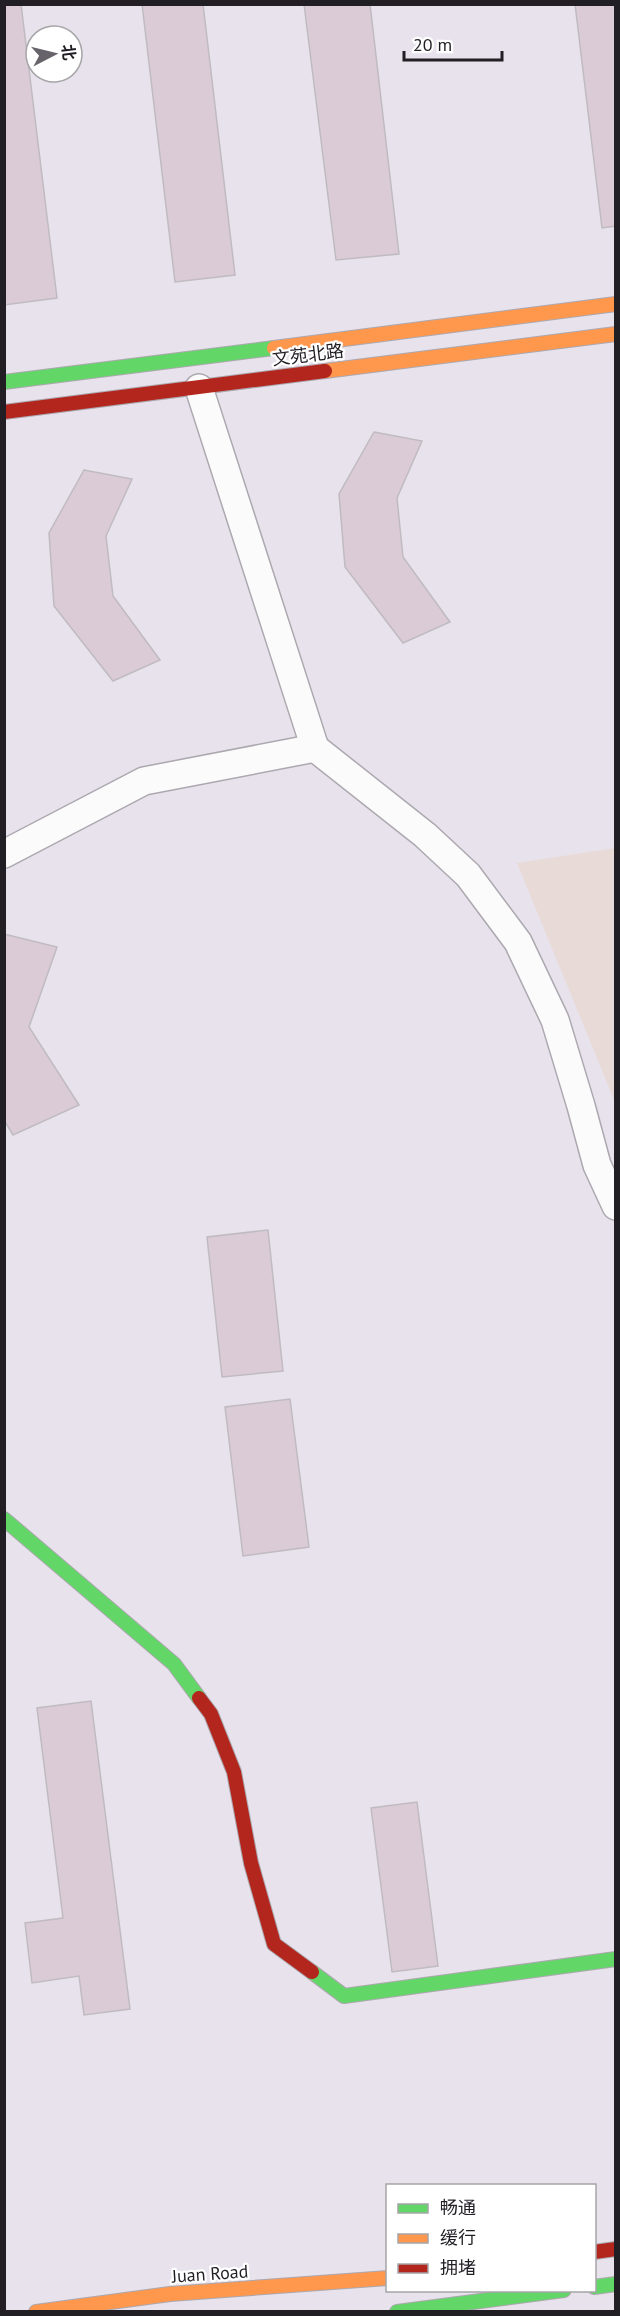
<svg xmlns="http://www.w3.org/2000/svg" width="620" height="2316" font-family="'PT Sans','Noto Sans SC',sans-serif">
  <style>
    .education { fill: #e8dbd7 }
    .building { fill: #dacbd7; stroke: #c0bbc1; stroke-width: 1.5 }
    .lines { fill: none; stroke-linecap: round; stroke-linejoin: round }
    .street-casing { stroke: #aca8af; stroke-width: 30 }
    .fast-casing { stroke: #aca8af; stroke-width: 16 }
    .slow-casing { stroke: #aca8af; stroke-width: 16 }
    .jam-casing { stroke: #aca8af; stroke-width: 16 }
    .street { stroke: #fcfbfc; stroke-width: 27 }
    .fast { stroke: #63d668; stroke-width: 14 }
    .slow { stroke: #ff974d; stroke-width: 14 }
    .jam { stroke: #b3261e; stroke-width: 14 }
    .labels { text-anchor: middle; stroke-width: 4.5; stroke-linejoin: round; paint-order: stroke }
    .street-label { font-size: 18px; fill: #211e24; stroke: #fff }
  </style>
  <rect width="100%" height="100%" fill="#e8e2ec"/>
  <!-- education -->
  <path class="education" d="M615,848H616L615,1102L517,863Z"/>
  <!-- building -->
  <g class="building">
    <path d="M4,4H21L57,298L4,305Z"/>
    <path d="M142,4H203L235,275L175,282Z"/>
    <path d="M304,4H370L399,254L336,260Z"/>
    <path d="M575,4H616V226L602,228Z"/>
    <path d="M374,432L422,441L397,498L403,557L450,622L403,643L345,567L339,494Z"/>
    <path d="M84,470L132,479L106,536L113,596L160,660L113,681L54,606L49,533Z"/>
    <path d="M4,934L57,947L29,1027L79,1105L13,1135L4,1120Z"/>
    <path d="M268,1230L283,1371L222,1377L207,1237Z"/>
    <path d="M290,1399L309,1547L243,1556L225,1407Z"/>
    <path d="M91,1701L130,2009L84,2015L79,1976L32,1983L25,1923L63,1918L37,1708Z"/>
    <path d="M417,1802L438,1966L392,1972L371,1808Z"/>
  </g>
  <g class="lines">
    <defs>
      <g id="street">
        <path d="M315,748L425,835L468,875L518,942L555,1020L581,1106L597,1165L616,1206"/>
        <path d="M4,854L144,781L315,748L199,388"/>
      </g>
      <g id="fast">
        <path d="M4,382L274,348"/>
        <path d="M4,1519L174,1664L199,1698"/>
        <path d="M312,1972L344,1996L616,1959"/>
        <path d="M594,2287L616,2284"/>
        <path d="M397,2312L564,2290"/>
      </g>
      <g id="slow">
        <path d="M274,348L616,304"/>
        <path d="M325,371L616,334"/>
        <path d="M36,2312L170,2294L388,2278"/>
      </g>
      <g id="jam">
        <path d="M4,412L325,371"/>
        <path d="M199,1698L211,1714L234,1772L251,1863L274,1944L312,1972"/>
        <path d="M594,2252L616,2249"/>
      </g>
    </defs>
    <!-- street casing -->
    <use href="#street" class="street-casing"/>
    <!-- fast casing -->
    <use href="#fast" class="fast-casing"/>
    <!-- slow casing -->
    <use href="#slow" class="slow-casing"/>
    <!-- jam casing -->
    <use href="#jam" class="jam-casing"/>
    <!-- street -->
    <use href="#street" class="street"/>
    <!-- fast -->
    <use href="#fast" class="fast"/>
    <!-- slow -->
    <use href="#slow" class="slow"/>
    <!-- jam -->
    <use href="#jam" class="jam"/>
  </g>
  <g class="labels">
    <!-- street labels -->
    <g class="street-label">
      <text transform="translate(308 355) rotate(-7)" y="6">文苑北路</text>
      <text transform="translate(210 2274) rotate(-4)" y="6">Juan Road</text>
    </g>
  </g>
  <!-- border -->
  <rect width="620" height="2316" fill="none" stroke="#211e24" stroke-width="12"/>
  <!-- legend -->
  <rect x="386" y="2184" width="210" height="108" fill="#ffffff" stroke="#a6a5a7" stroke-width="1.5"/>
  <rect x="398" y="2204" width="30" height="9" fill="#63d668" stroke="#a6a5a7" stroke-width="1.5"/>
  <text x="440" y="2214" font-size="18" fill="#211e24">畅通</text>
  <rect x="398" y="2234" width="30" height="9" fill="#ff974d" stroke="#a6a5a7" stroke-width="1.5"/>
  <text x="440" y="2244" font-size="18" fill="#211e24">缓行</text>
  <rect x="398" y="2264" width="30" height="9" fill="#b3261e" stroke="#a6a5a7" stroke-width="1.5"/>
  <text x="440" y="2274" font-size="18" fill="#211e24">拥堵</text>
  <!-- north arrow -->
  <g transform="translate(54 54) rotate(83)"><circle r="28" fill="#ffffff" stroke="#a6a5a7" stroke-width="1.5"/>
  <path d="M0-4.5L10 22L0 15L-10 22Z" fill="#67636a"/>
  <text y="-9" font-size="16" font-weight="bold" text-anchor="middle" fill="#211e24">北</text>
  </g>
  <!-- scale -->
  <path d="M404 51v9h98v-9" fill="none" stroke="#211e24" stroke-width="3"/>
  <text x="413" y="51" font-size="18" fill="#211e24" stroke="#ffffff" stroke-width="4.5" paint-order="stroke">20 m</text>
</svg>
